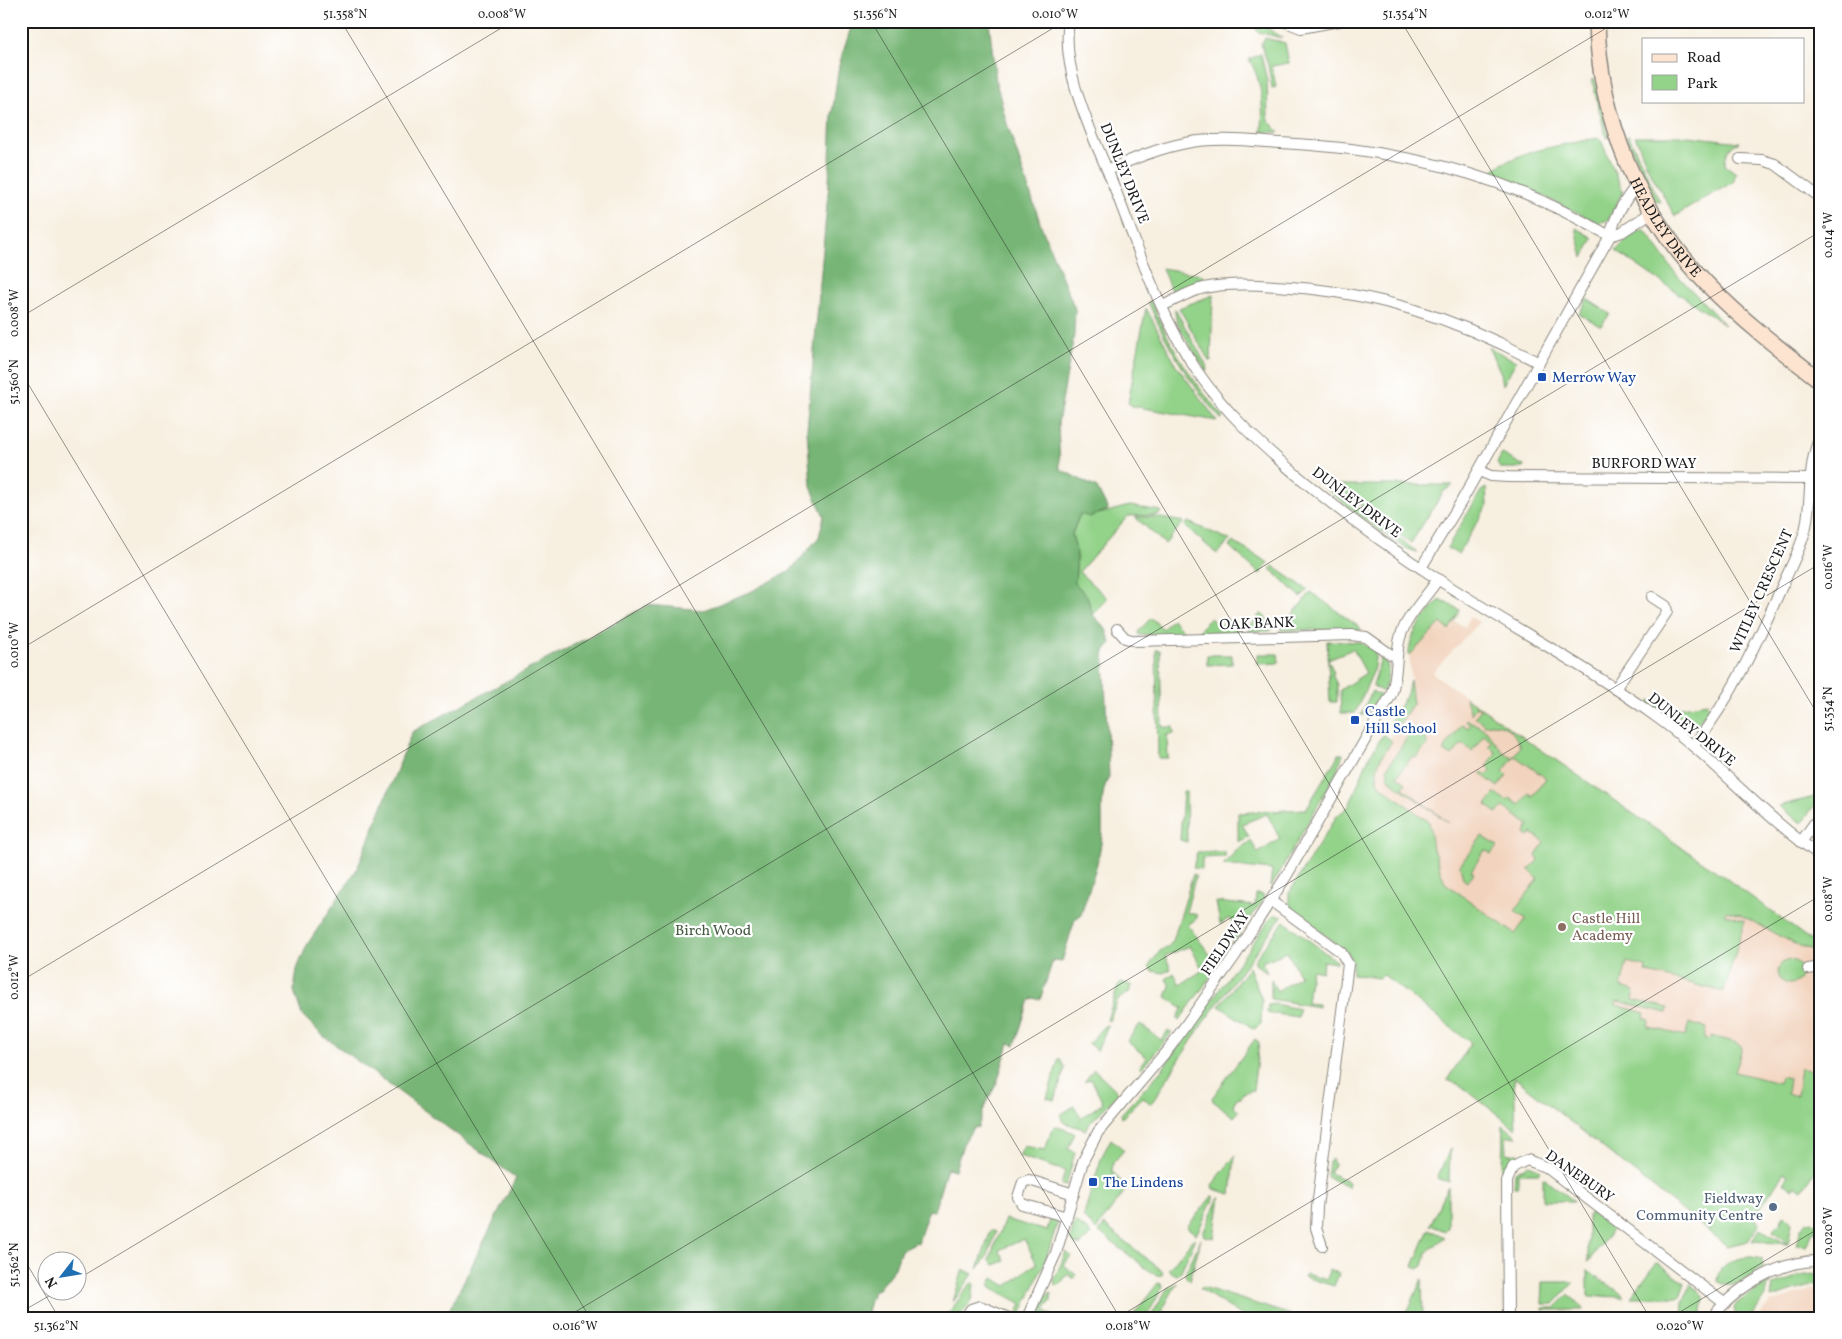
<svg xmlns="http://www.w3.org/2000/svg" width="1842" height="1339" font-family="Vollkorn,serif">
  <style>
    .built { fill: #f2d4be }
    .green { fill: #93d389; stroke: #587852 }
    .forest { fill: #76b575; stroke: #496848 }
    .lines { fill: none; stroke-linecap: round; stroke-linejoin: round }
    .street-casing { stroke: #8a867e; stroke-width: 12 }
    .secondary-casing { stroke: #8a867e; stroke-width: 18 }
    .street { stroke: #fff; stroke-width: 10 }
    .secondary { stroke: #fde4d1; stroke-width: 15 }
    .ticks { fill: none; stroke: #1c1c1c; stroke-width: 1; stroke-opacity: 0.45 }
    .transit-dot { fill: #1a4fb4; stroke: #fff; stroke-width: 2 }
    .education-dot { fill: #8d6e63; stroke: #fff; stroke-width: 2 }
    .service-dot { fill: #5c6f8a; stroke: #fff; stroke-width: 2 }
    .labels { text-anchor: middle; stroke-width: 4.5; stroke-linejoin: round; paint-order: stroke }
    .street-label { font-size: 15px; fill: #1c1c1c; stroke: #fff }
    .transit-label { font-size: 15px; fill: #164399; stroke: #fff; text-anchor: start }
    .education-label { font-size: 15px; fill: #785e54; stroke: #fff; text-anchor: start }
    .park-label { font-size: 15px; fill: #465c42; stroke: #fff }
    .service-label { font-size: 15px; fill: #4e5e75; stroke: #fff; text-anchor: end }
    .neatline { fill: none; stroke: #1c1c1c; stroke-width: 2 }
    .ticks-label { font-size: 12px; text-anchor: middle; fill: #1c1c1c }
  </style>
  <rect width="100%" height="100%" fill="#fff"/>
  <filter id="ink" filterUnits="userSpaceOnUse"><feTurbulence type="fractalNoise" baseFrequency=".02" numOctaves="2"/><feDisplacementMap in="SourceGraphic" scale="10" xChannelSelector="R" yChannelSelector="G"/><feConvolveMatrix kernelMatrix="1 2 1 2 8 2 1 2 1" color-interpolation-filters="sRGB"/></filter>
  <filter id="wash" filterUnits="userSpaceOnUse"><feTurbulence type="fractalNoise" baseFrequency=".0096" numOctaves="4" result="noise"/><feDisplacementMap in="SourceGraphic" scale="20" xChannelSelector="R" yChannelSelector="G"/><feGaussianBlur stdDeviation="1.12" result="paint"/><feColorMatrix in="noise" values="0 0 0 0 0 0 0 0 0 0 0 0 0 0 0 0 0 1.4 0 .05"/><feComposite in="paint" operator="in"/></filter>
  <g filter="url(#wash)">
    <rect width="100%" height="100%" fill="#f7efe0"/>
    <!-- built -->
    <g class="built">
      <path d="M1454,606L1460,610L1454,621L1465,627L1470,617L1479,622L1432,673L1723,876L1821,948V1096L1727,1246L1473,1045L1368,773L1413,703L1409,651Z"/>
      <path d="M1815,1289L1820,1293L1819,1318H1757L1770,1303Z"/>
    </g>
    <!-- green -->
    <g class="green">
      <path d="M1250,21H1257L1282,38L1258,32Z"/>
      <path d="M1265,38L1285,43L1289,63L1272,66L1276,87L1272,88L1268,65L1261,44Z"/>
      <path d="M1261,54L1267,81L1268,120L1279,132H1262C1263,105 1263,83 1249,59Z"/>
      <path d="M1595,79L1609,137L1606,138L1592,80Z"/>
      <path d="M1629,136L1660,202L1655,201L1626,137Z"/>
      <path d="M1635,136H1688L1739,142C1729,147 1725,153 1725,165L1736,173L1733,182L1675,216L1650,172Z"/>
      <path d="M1598,138L1601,140L1623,192L1608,220L1598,223L1530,190L1492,175L1494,169C1523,149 1565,145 1598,138Z"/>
      <path d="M1576,228L1593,238L1583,258Z"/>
      <path d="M1644,229L1676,274L1725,325L1616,251L1629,237Z"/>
      <path d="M1162,268L1203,275V279L1171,291Z"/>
      <path d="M1213,295L1211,361H1209L1179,308Z"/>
      <path d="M1587,299L1610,314L1601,326L1579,314Z"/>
      <path d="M1151,301C1169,343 1192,383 1224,417L1221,419C1190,384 1167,345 1148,302Z"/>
      <path d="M1146,308L1176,365L1217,421L1132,406L1128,403Z"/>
      <path d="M1175,309L1208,368L1206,371C1199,359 1172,321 1175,309Z"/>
      <path d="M1488,347L1516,361L1503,385L1501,373Z"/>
      <path d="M1502,454L1524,466V468H1500L1497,463Z"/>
      <path d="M1334,485H1453L1444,491L1411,543Z"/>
      <path d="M1328,486L1417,552C1403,552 1342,501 1326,489Z"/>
      <path d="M1486,488L1487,506L1458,554L1447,548L1481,491Z"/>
      <path d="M1130,506L1161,511L1159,515L1128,516L1079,572L1107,598L1093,615L1087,596L1075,583L1077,555L1072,534L1080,514C1095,518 1114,509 1130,506Z"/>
      <path d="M1135,517H1155L1184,522L1165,544Z"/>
      <path d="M1188,522L1230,540L1217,554L1185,526Z"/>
      <path d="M1233,542L1269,563L1260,574L1229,546Z"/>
      <path d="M1273,566L1308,590L1301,597L1270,569Z"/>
      <path d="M1311,592L1359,627L1362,630H1280Z"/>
      <path d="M1440,600L1460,610L1449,630L1441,623L1409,656C1408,633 1426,616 1440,600Z"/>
      <path d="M1261,613L1275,627L1270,631H1249L1248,628Z"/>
      <path d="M1151,618L1163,629L1172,619L1187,634L1139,635L1138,632Z"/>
      <path d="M1210,618L1220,626L1227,619L1239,632L1200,634L1199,631Z"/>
      <path d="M1327,641L1360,642L1376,652L1373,672L1355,713H1341L1340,690L1366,673L1353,649L1328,659L1334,673L1332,674L1337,685V702H1330Z"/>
      <path d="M1156,650H1160L1162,727H1173L1174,734L1167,735L1168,758H1158Z"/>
      <path d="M1258,654H1278L1279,663L1258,664Z"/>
      <path d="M1207,655H1232V664L1207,665Z"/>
      <path d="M1381,658C1393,663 1387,683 1383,692L1373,686Z"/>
      <path d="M1410,680L1413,703L1399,725L1391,720L1407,694Z"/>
      <path d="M1372,691L1381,696L1365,714H1361Z"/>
      <path d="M1465,697L1723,876L1821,948V954L1792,943L1741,915L1726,911L1724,914L1745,920L1724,992L1645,972L1646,967L1627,962L1621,987L1635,991L1633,1000L1668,1008L1667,1013L1617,1001L1616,1005L1645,1013L1644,1018L1650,1020L1648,1027L1685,1036L1689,1023L1706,1028L1704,1038L1710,1040L1711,1036L1734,1042L1742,1047L1735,1072L1779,1083L1781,1076L1789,1078L1787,1094L1797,1095L1801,1068L1821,1074V1163L1802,1190L1795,1185L1792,1189L1783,1183L1789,1175L1784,1172L1754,1218L1760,1223L1748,1241L1727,1246L1514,1077L1516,1129L1460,1085L1447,1080L1471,1043L1383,975L1378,978L1352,974V961L1348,953L1291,908L1289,902V893L1336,817L1349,806L1368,759L1383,734L1392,741C1383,755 1370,769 1381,786L1429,822L1433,849L1445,883L1515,934L1526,919L1515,911L1538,879L1529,870L1538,860L1536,856L1544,842L1532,833L1529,837L1525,834L1529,825L1503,807L1497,813L1486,805L1495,793L1507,801L1510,798L1520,805L1529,793L1533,796L1546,778L1515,756L1503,771L1507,775L1498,787L1481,774L1482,772L1487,775L1491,770L1487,766L1496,753L1489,746L1492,741L1484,735L1472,751L1462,744L1452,756L1443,751L1462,724L1468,728L1470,725L1465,721L1466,719L1486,730L1502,751L1512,758L1520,747C1515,730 1502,721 1485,725L1475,717L1481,709L1476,706L1471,714Z"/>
      <path d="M1651,700L1686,725L1684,728L1649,703Z"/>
      <path d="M1707,703L1708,709L1694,728L1670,709Z"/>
      <path d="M1414,727L1426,735L1427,745L1416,758L1413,756L1397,776L1406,783L1403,788L1449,823L1392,782L1388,776L1387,768Z"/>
      <path d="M1339,754H1343L1336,773L1272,886H1270L1272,870L1223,865L1236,851L1251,841L1258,853L1280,839L1267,814L1242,824L1249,837L1238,842V813L1306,809Z"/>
      <path d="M1183,791L1186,792L1187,842L1180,840Z"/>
      <path d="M1818,796L1819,800L1801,823L1779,806Z"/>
      <path d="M1482,836L1498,846L1491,854L1485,850L1471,871L1474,873L1467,882L1463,879L1460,865Z"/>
      <path d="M1197,852H1225V857L1202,858V869L1193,868Z"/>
      <path d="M1193,874L1196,875L1186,912L1197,915V918L1188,925L1214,960L1224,953L1226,955L1179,1021L1177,1018L1183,1008L1166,997L1170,986L1166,979L1174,973L1180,985L1203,970L1190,946L1165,956L1171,969L1164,973L1152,971L1149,966L1160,951L1168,947L1173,941Z"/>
      <path d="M1256,894L1263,895L1264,899L1233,943L1230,937L1239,930L1230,918L1220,924L1216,902L1255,906Z"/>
      <path d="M1275,914L1282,916L1203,1023L1151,1104L1143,1097L1122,1118L1121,1114L1161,1071L1270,919Z"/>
      <path d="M1284,921L1336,961V963L1323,961L1322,972L1311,970L1307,1003L1318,1004V1007L1271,999V980L1277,991L1300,976L1287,952L1262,962L1267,973L1255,964V959Z"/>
      <circle cx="1790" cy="972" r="12"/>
      <path d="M1249,967L1262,1000L1261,1024L1254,1029L1219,1006Z"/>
      <path d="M1121,982L1131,985L1129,993L1118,999L1109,1021L1107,1020L1118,986Z"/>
      <path d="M1275,1004L1299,1009L1298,1017L1267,1013L1268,1005Z"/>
      <path d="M1140,1024L1161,1040L1168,1031L1172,1032L1142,1068L1140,1066L1147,1058L1127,1041Z"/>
      <path d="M1108,1025L1097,1051L1089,1044L1090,1042L1104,1026Z"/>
      <path d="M1255,1039L1259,1042L1253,1090L1243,1093L1241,1098L1236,1099L1233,1105L1239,1111L1234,1117L1213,1101L1212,1098Z"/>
      <path d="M1059,1058L1065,1068L1055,1100L1047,1098Z"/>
      <path d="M1094,1069L1119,1093L1090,1123L1086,1130L1065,1123L1060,1115L1074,1106L1081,1118L1103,1103L1091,1079L1084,1082Z"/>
      <path d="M1503,1125L1517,1136L1506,1137L1507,1154L1518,1153V1156L1507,1164L1502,1174Z"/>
      <path d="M1055,1126L1075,1133L1068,1149L1075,1152L1066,1186L1061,1185L1065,1171L1019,1156L1024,1146L1045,1150L1052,1129Z"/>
      <path d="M1111,1139L1124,1150L1113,1163L1112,1171L1127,1188L1096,1230L1083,1217L1102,1156Z"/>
      <path d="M1450,1149L1449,1182L1437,1178Z"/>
      <path d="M1235,1156L1231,1194L1213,1189L1212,1185Z"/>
      <path d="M1332,1159L1334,1164L1330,1173L1349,1182L1348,1187L1327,1177L1329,1162Z"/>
      <path d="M1529,1165L1541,1170L1539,1173H1518V1187H1514L1515,1172Z"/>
      <path d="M1543,1178H1544L1574,1201H1543Z"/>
      <path d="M1448,1187V1228L1445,1231L1430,1225Z"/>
      <path d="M1213,1195V1200L1197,1233L1195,1234L1187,1227Z"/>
      <path d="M1219,1197H1220L1214,1238L1204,1236L1203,1233Z"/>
      <path d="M1590,1212L1613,1229L1588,1262V1215Z"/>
      <path d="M1784,1215L1792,1223L1788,1244L1752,1241L1760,1229L1787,1244L1785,1240L1773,1231L1777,1225L1779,1226Z"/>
      <path d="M1051,1217L1058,1221L1046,1259L1021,1315L1016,1316L1022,1304L989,1286L993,1278L1007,1286C1019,1278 1024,1270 1037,1264L1024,1239L999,1250L1005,1261L994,1265L989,1260L1005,1219L1047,1231Z"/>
      <path d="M1075,1221L1092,1234L1081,1245H1076L1070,1240Z"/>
      <path d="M1812,1221L1819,1226L1821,1224V1231H1813L1806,1246L1796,1245L1801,1229L1806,1222Z"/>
      <path d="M1104,1225L1160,1269L1163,1274L1159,1276L1151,1272L1099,1232Z"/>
      <path d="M1429,1229L1445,1237L1426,1253L1423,1266L1418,1269L1413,1266Z"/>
      <path d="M991,1230L996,1232L988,1255L978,1269Z"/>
      <path d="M1194,1238L1195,1240L1180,1273L1177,1275L1168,1270Z"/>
      <path d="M1201,1239L1190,1280L1187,1279L1185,1274Z"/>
      <path d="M1066,1252L1071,1256L1064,1265L1076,1275L1074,1279L1068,1274L1059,1285L1055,1286L1054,1280Z"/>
      <path d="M1752,1257L1762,1259L1763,1268C1748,1276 1733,1293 1717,1281C1717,1264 1738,1257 1752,1257Z"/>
      <path d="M1657,1262L1685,1283L1680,1297H1631Z"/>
      <path d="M963,1269L973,1274L953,1302Z"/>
      <path d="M1329,1269L1339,1274L1334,1286L1304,1277L1306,1274L1327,1280Z"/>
      <path d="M1588,1270L1623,1295V1297L1588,1296Z"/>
      <path d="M1821,1273V1283L1771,1298L1773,1285L1800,1276Z"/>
      <path d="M1422,1279L1423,1318H1406L1405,1317Z"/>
      <path d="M972,1282L974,1284L972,1301L958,1318H945Z"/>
      <path d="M1543,1282H1574L1554,1304H1542Z"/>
      <path d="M1769,1282L1766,1295L1751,1318L1736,1316L1734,1308L1737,1303Z"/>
      <path d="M1158,1283L1162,1284L1163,1286L1146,1318H1131Z"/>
      <path d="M1177,1283L1158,1318H1150L1167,1289Z"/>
      <path d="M1691,1284L1704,1298L1701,1318H1682L1683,1302Z"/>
      <path d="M1203,1287L1291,1315L1290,1318H1246L1200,1289Z"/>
      <path d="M1051,1293V1300L1044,1309L1055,1318L1047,1316L1036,1318L1047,1295Z"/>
      <path d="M1569,1294L1584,1310H1543V1308H1555Z"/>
    </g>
    <!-- forest -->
    <path class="forest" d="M853,21H989L996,82L1007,124L1043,231L1075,309L1074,335L1058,423L1060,469L1097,488L1108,510L1090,517L1080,514L1072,534L1077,555L1075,583L1087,596L1093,615L1106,629L1111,643L1106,649L1104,656L1109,777C1099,794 1103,816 1102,834C1100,862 1089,888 1081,915L1075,919L1062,961L1053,960L1040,1000L1033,998L1029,1001L1015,1045L1009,1043L997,1083L986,1103L978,1127L973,1128L963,1144L955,1170L947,1168L934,1211L928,1210L918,1243L915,1242L913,1245L901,1250L895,1268L878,1289L873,1291L865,1318H445L516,1178L322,1035L302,1015L294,991L297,969L307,945L357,869L412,732L648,605L704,610L752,591L790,571L819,537L824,516L811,487L807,430L829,182L832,114L839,65Z"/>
  </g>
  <g filter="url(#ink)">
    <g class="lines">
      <defs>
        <g id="street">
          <path d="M1069,21C1060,73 1096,141 1115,189C1139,251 1160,316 1197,371C1225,412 1261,445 1299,477C1342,513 1388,547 1436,578C1508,625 1585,665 1655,716C1714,758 1761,815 1821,856"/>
          <path d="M1283,21L1301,28L1339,21"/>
          <path d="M1812,21L1821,27"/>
          <path d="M1740,159L1762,160L1775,164L1821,198"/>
          <path d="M1108,170C1133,159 1159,148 1186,143C1217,137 1250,141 1281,143C1363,147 1449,162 1526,194C1555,206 1583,221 1610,236"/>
          <path d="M1610,236L1622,232L1652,212"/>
          <path d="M1162,306C1176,300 1189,291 1204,288C1227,283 1252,284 1276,286C1371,291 1455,317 1539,363"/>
          <path d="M1479,471L1491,476L1508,477L1810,479"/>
          <path d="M1421,568L1461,502L1610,236C1615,216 1624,200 1637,185"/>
          <path d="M1117,629L1125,638L1136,641L1351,635L1366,637L1390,654L1397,656"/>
          <path d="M1615,689L1667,612L1666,606L1652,597"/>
          <path d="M1693,746C1732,698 1758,640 1783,584C1791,566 1800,550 1805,531C1813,499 1806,465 1821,435"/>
          <path d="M1801,842L1821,814"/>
          <path d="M1271,901L1341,952L1348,964L1317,1207L1316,1228L1322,1246"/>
          <path d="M1808,969L1821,967"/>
          <path d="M1067,1217L1022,1204L1018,1197L1023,1182L1029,1180L1074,1194"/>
          <path d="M965,1318L971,1309L980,1306L1009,1318"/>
          <path d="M1027,1318L1056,1253L1083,1161L1098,1132L1170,1047L1235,956L1287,875L1391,695C1398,676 1395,656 1400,638C1406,616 1426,598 1438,579"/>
          <path d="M1508,1318L1507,1181L1513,1167L1527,1160L1546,1167L1724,1303"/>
          <path d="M1712,1318C1735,1287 1782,1259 1821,1261"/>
        </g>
        <g id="secondary">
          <path id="s1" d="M1597,21C1599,119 1639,215 1708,285C1742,320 1782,351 1821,381"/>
        </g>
      </defs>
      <!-- street casing -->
      <use href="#street" class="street-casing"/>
      <!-- secondary casing -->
      <use href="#secondary" class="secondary-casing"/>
      <!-- street -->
      <use href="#street" class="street"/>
      <!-- secondary -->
      <use href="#secondary" class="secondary"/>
    </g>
  </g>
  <!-- ticks -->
  <path class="ticks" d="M341,21L1120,1318M871,21L1650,1318M1401,21L1821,720M21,317L513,21M21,372L590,1318M21,649L1065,21M21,981L1618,21M21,1254L59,1318M78,1279L1821,231M21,1312L56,1292M565,1318L1821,563M1117,1318L1821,895M1670,1318L1821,1227"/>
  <!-- markers -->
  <g class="transit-dot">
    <rect x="1537" y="372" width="10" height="10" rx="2.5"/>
    <rect x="1350" y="715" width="10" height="10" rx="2.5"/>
    <rect x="1088" y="1177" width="10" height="10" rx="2.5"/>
  </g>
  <circle class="education-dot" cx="1562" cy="927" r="5"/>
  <circle class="service-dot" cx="1773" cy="1207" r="5"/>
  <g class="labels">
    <!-- street labels -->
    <g class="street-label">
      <text transform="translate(1125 173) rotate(68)" y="5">DUNLEY DRIVE</text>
      <text dy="5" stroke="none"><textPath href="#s1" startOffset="221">HEADLEY DRIVE</textPath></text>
      <text x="1644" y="468">BURFORD WAY</text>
      <text transform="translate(1357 502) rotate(37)" y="5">DUNLEY DRIVE</text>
      <text transform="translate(1761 591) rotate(-66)" y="5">WITLEY CRESCENT</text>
      <text transform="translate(1257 623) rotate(-2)" y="5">OAK BANK</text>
      <text transform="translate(1692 729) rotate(39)" y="5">DUNLEY DRIVE</text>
      <text transform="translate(1225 943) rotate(-56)" y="5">FIELDWAY</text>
      <text transform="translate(1580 1176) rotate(35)" y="5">DANEBURY</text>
    </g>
    <!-- transit labels -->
    <g class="transit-label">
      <text x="1552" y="382">Merrow Way</text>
      <text x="1365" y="716">Castle<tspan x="1365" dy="17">Hill School</tspan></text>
      <text x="1103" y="1187">The Lindens</text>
    </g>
    <!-- education labels -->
    <g class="education-label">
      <text x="1572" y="923">Castle Hill<tspan x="1572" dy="17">Academy</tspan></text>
    </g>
    <!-- park labels -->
    <g class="park-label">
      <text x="713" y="935">Birch Wood</text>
    </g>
    <!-- service labels -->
    <g class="service-label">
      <text x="1763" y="1203">Fieldway<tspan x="1763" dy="17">Community Centre</tspan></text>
    </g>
  </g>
  <!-- margin -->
  <rect width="1842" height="1339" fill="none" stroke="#fff" stroke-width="55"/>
  <!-- legend -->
  <rect x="1642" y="38" width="162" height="65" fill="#ffffff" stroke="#a4a4a4"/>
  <rect x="1652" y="54" width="25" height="8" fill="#fde4d1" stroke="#a4a4a4"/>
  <text x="1687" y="62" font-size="15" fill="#1c1c1c">Road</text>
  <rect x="1652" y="75" width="25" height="15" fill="#93d389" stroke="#a4a4a4"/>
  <text x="1687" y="88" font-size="15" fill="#1c1c1c">Park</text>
  <!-- north arrow -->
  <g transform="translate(62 1276) rotate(239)"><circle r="24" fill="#ffffff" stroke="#a4a4a4"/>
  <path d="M0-4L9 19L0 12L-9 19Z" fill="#1f6fb2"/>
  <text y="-8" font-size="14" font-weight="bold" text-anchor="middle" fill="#1c1c1c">N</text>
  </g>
  <rect x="28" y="28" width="1786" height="1284" class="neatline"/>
  <g class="ticks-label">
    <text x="345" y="18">51.358°N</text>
    <text x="502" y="18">0.008°W</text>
    <text x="875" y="18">51.356°N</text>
    <text x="1055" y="18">0.010°W</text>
    <text x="1405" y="18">51.354°N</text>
    <text x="1607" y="18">0.012°W</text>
    <text transform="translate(1828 235) rotate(-90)" y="4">0.014°W</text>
    <text transform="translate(14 313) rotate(-90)" y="4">0.008°W</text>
    <text transform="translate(14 382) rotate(-90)" y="4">51.360°N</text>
    <text transform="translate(1828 567) rotate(-90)" y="4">0.016°W</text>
    <text transform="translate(14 645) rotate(-90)" y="4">0.010°W</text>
    <text transform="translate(1828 709) rotate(-90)" y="4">51.354°N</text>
    <text transform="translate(1828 899) rotate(-90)" y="4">0.018°W</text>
    <text transform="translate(14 977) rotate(-90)" y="4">0.012°W</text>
    <text transform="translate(1828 1231) rotate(-90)" y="4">0.020°W</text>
    <text transform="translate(14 1265) rotate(-90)" y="4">51.362°N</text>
    <text x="56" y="1330">51.362°N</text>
    <text x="575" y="1330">0.016°W</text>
    <text x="1128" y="1330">0.018°W</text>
    <text x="1680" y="1330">0.020°W</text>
  </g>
</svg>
